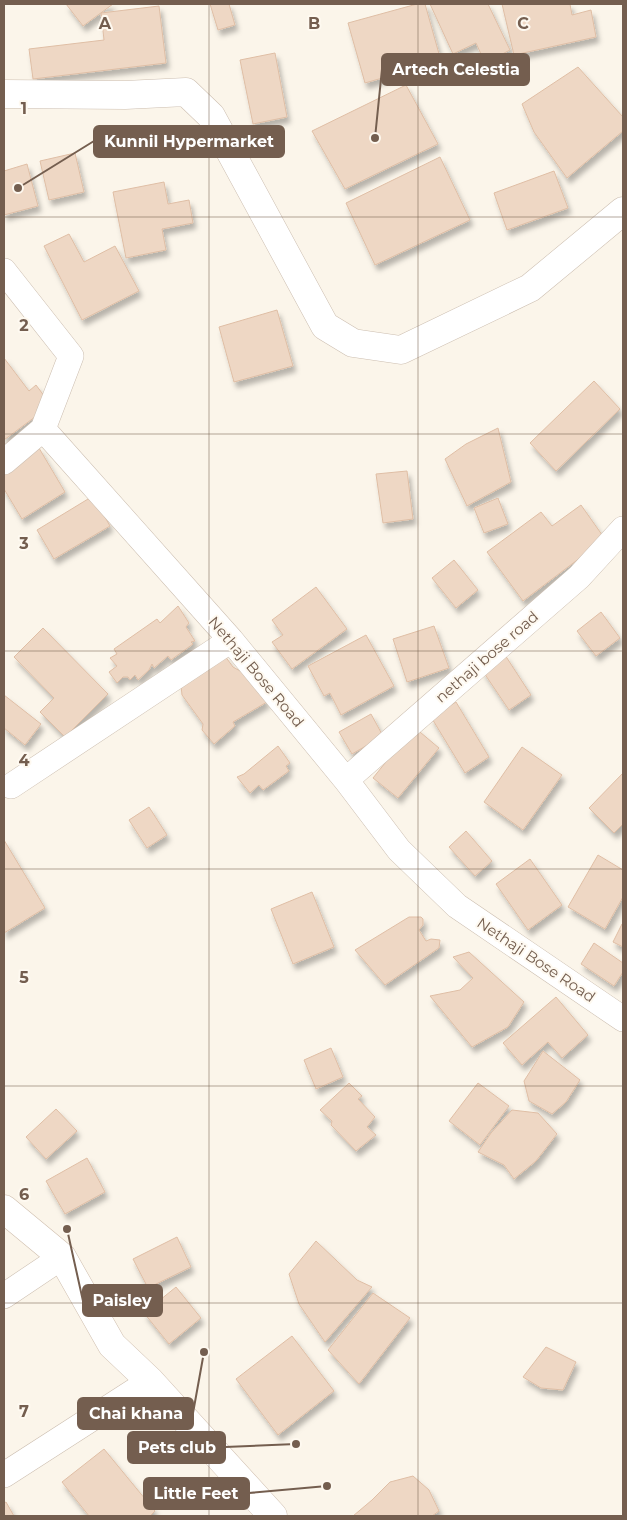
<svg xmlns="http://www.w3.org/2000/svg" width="627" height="1520" font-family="Montserrat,sans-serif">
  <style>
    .building { fill: #eed7c4; stroke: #dfbea5; filter: url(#shadow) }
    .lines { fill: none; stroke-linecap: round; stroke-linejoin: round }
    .minor-casing { stroke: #ccbeb0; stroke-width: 26 }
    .tertiary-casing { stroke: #ccbeb0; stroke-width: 29 }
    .secondary-casing { stroke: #cfbeae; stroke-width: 29 }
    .minor { stroke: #fff; stroke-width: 25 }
    .tertiary { stroke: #fff; stroke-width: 28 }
    .secondary { stroke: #fff; stroke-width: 28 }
    .grid { fill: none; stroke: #745e4f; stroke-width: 1; stroke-opacity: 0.55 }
    .labels { text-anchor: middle; stroke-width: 4; stroke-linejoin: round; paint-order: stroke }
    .street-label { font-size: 15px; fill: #745e4f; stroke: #fef9f0 }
    .grid-label { font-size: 16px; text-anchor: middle; font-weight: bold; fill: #745e4f; stroke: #fef9f0; stroke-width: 4; stroke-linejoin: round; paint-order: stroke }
    .leader { fill: none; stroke: #745e4f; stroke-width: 2 }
    .callout-dot { fill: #745e4f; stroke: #fef9f0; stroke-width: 2 }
    .callout { fill: #745e4f; stroke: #745e4f; stroke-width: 2 }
    .callout-label { font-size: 16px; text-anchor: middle; font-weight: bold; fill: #fff }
  </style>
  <defs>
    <filter id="shadow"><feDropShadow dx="3" dy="5.5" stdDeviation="2.5" flood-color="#0004"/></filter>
  </defs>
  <rect width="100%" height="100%" fill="#fbf5ea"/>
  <path class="building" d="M66,4h47l-30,22z
    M210,4h19l6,21 -17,5z
    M417,4h8l16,57 -76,22 -17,-60z
    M430,4h58l22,46 -25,13 -9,-20 -23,11z
    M502,4h68l2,11 19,-5 5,27 -82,18z
    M159,6l7,57 -133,16 -4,-30 75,-9 -3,-27z
    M275,53l12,64 -34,7 -13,-64z
    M578,67l45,50v14l-56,47 -33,-46 -12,-28z
    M406,85l32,59 -93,45 -33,-58z
    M75,153l9,39 -35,8 -9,-39z
    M440,157l30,63 -95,45 -29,-62z
    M27,164l11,42 -34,9v-44z
    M554,171l14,37 -61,22 -13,-37z
    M164,182l4,22 21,-4 4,23 -31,6 4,21 -40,8 -13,-66z
    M69,234l15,28 31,-16 24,45 -57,29 -38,-74z
    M277,310l16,56 -59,16 -15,-55z
    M4,358l25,33 7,-6 15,20 -47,35z
    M594,381l26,28 -64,62 -26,-28z
    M498,428l13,54 -44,24 -22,-47 21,-15z
    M39,448l26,44 -43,27 -18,-30v-20z
    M407,471l6,48 -30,4 -7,-49z
    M93,496l17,30 -56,33 -17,-29z
    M498,498l10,26 -24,9 -10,-25z
    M581,505l24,34 -82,62 -36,-49 54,-40 11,14z
    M454,560l24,30 -22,18 -24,-30z
    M316,587l31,42 -55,40 -20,-27 11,-7 -11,-15z
    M178,606l11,17 -3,4 9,14 -4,1 2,2 -22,16 -3,-4 -14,12 -2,-4 -3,6 -11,10 -3,-5 -5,5 -2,-3h-5l-6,6 -8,-11 8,-6 -7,-8 7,-4 -3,-5 43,-30 3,4z
    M601,612l19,26 -24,18 -19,-25z
    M434,626l15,42 -42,14 -14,-43z
    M43,628l65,66 -43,43 -25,-25 14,-14 -40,-41z
    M366,635l28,51 -53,29 -11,-22 -6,3 -16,-30z
    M505,655l26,40 -22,15 -27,-40z
    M225,656l8,11 16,9 18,26 -34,20 2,4 -21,18 -12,-14 1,-6 -21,-29 -2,-18z
    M4,695l37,29 -16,21 -21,-17z
    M456,702l33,55 -24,16 -34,-56z
    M371,714l12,22 -31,18 -13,-22z
    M414,727l25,21 -41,50 -25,-20z
    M278,746l12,17 -4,3 3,5 -26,19 -4,-5 -9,8 -13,-16 7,-3z
    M522,747l40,28 -39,55 -39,-28z
    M623,773v51l-9,9 -25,-25z
    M149,807l18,28 -20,13 -18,-28z
    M466,831l26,30 -17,15 -26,-29z
    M4,840l41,68 -41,25z
    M598,855l25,15v27l-18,32 -37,-22z
    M530,859l32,46 -34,25 -32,-46z
    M312,892l22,55 -41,17 -22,-55z
    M409,917h12l2,2v6l-4,5 7,11 5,-2 9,1 -1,8 -54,37 -30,-35z
    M622,924h1v23l-10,-5z
    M594,943l29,20v9l-9,14 -33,-22z
    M469,952l55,50 -16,25 -36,20 -42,-51 30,-6 13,-12 -20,-21z
    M556,997l32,38 -26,23 -14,-16 -26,23 -19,-22z
    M331,1048l12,29 -27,12 -12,-29z
    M543,1051l37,29 -14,22 -14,12 -23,-13 -5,-20z
    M349,1083l13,13 -4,3 17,18 -8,10 9,8 -20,16 -25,-26 1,-4 -12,-11z
    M478,1083l31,23 -29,39 -31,-24z
    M56,1109l21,22 -31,28 -20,-22z
    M512,1110l26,3 19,21 -21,27 -22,18 -10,-14 -26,-13 13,-19z
    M87,1158l18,34 -40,22 -19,-33z
    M177,1237l14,30 -43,21 -15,-29z
    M316,1241l41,39 15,7 -47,55 -26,-38 -10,-30z
    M176,1287l25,31 -32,26 -25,-31z
    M373,1293l37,25 -51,66 -31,-34z
    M292,1336l42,55 -56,44 -42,-56z
    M546,1347l30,15 -13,28 -22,-2 -18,-11z
    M104,1449l51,62 -5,5h-61l-27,-34z
    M413,1476l16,14 10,21 -7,5h-79l19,-16 18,-18z
    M6,1502l8,14h-10v-13z"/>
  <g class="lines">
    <g class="minor-casing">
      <path id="minor" d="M4,271l67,85 -28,73 188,211 115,140 53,70 58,56 166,113
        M4,462l39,-33
        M346,780l233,-203 44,-48
        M11,786l220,-146
        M4,1296l58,-39
        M4,1475l146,-94"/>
    </g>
    <g class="tertiary-casing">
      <path id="tertiary" d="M4,94l121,1 61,-3 25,24 114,210 28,17 48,7 129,-62 93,-77"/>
    </g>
    <g class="secondary-casing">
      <path id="secondary" d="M4,1209l58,48 50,88 38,36 123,135"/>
    </g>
    <use href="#minor" class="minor"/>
    <use href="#tertiary" class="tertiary"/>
    <use href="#secondary" class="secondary"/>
  </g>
  <path class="grid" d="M209,4v1512M418,4v1512M4,217h619M4,434h619M4,651h619M4,869h619M4,1086h619M4,1303h619"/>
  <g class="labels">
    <g class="street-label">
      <text transform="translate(487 657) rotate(-41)" y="5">nethaji bose road</text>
      <text transform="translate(256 672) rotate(50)" y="5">Nethaji Bose Road</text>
      <text transform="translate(536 960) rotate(34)" y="5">Nethaji Bose Road</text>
    </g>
  </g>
  <g class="grid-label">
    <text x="105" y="29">A</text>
    <text x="314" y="29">B</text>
    <text x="523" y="29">C</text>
    <text x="24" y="114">1</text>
    <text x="24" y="331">2</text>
    <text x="24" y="549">3</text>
    <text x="24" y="766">4</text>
    <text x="24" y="983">5</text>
    <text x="24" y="1200">6</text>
    <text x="24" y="1417">7</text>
  </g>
  <path class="leader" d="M375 138L382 69M18 188L94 141M67 1229L83 1301M204 1352L193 1413M296 1444L225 1447M327 1486L249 1493"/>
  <g class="callout-dot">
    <circle cx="375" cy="138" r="5"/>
    <circle cx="18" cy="188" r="5"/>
    <circle cx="67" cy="1229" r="5"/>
    <circle cx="204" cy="1352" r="5"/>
    <circle cx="296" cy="1444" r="5"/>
    <circle cx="327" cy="1486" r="5"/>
  </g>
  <g class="callout">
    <rect x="382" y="54" width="147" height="31" rx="5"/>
    <rect x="94" y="126" width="190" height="31" rx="5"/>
    <rect x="83" y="1285" width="79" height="31" rx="5"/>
    <rect x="78" y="1398" width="115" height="31" rx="5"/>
    <rect x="128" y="1432" width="97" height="31" rx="5"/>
    <rect x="144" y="1478" width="105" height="31" rx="5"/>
  </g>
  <g class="callout-label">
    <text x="456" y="75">Artech Celestia</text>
    <text x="189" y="147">Kunnil Hypermarket</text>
    <text x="122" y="1306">Paisley</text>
    <text x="136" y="1419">Chai khana</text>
    <text x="177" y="1453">Pets club</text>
    <text x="196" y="1499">Little Feet</text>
  </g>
  <rect width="627" height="1520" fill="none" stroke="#745e4f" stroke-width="10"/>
</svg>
